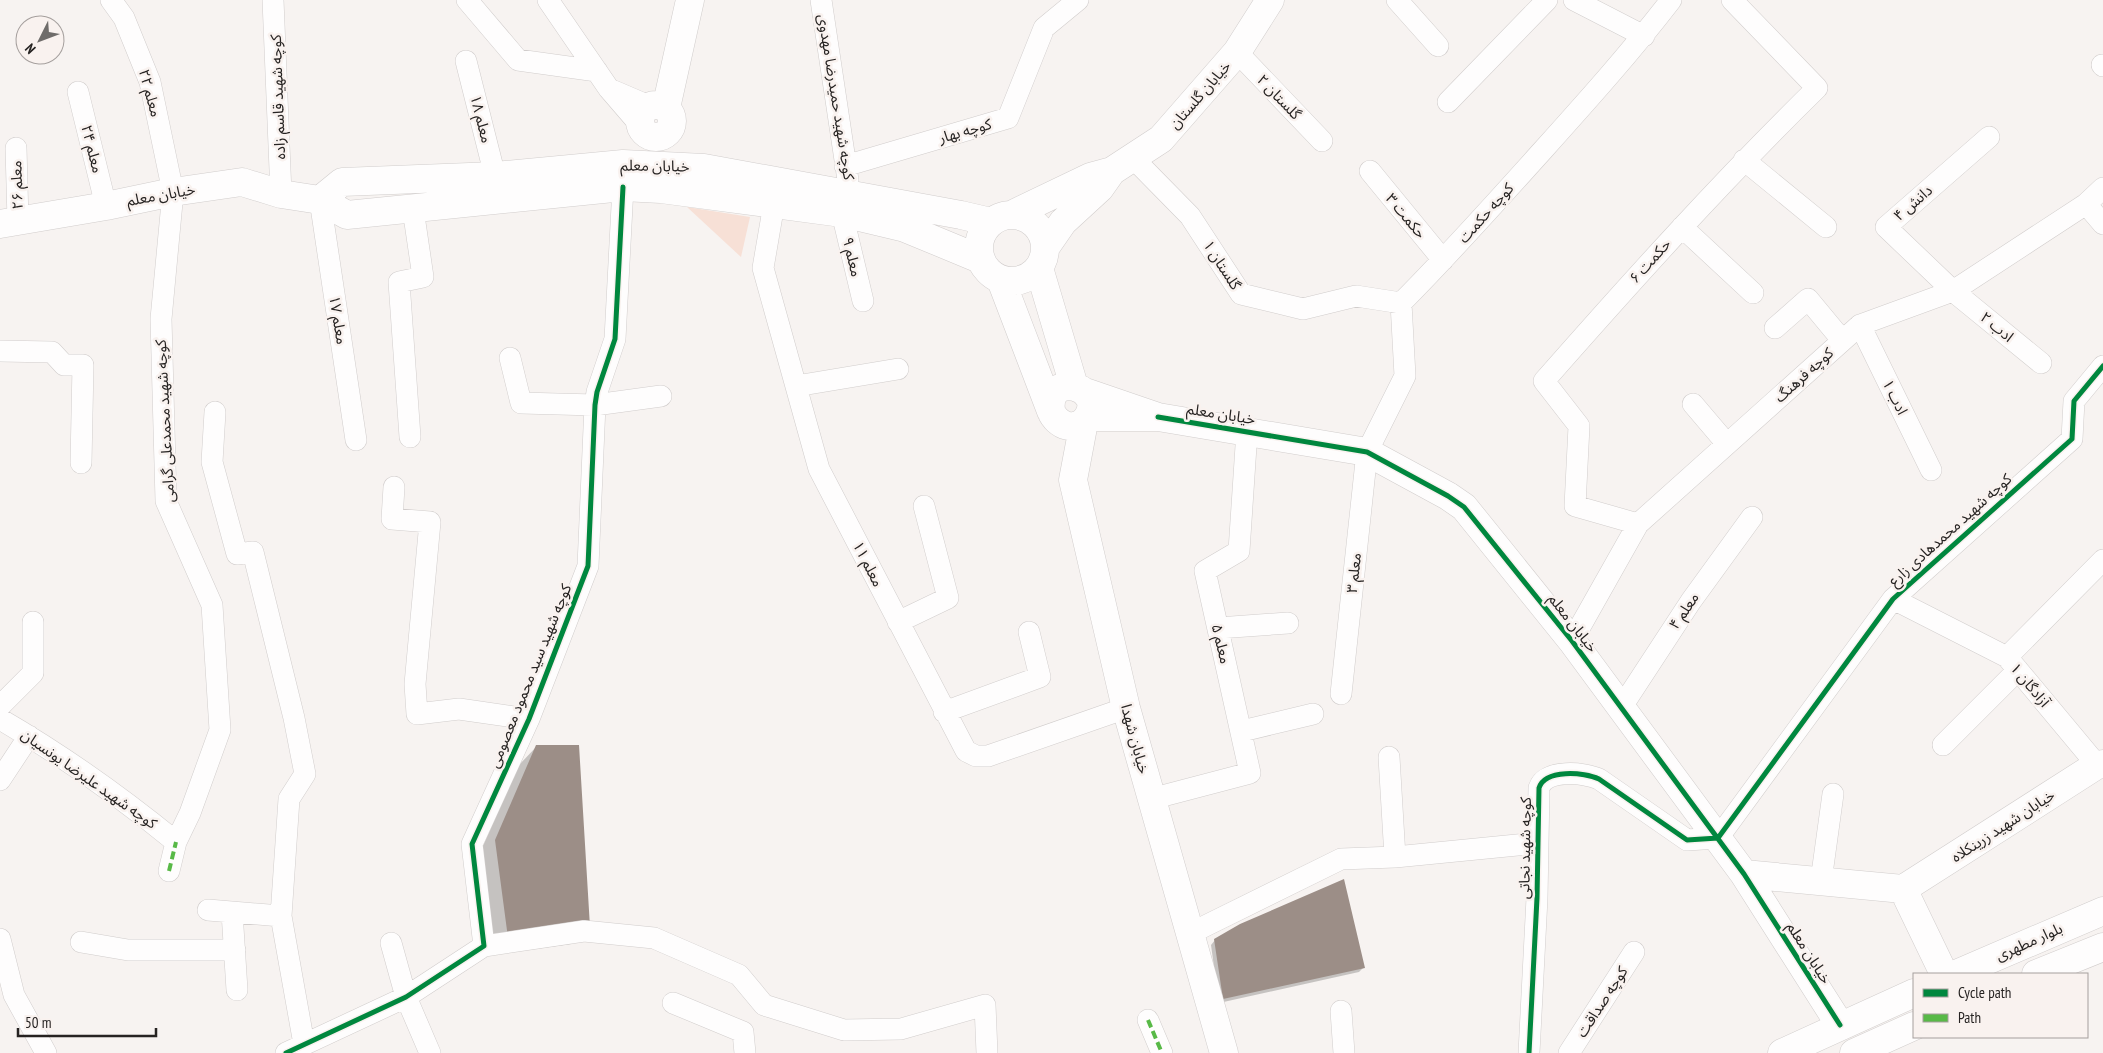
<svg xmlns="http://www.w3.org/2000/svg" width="2103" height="1053" font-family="'PT Sans Narrow','Noto Sans Arabic',sans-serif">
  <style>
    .green { fill: #f7e0d6 }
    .shadow { fill: #0003 }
    .building { fill: #9c8e87 }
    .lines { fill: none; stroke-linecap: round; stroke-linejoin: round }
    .street-casing { stroke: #d1cdcc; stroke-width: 22 }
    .secondary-casing { stroke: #d1cdcc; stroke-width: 29 }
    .street { stroke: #fefdfd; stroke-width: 21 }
    .secondary { stroke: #fefdfd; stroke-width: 28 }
    .quiet { stroke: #58b947; stroke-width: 4; stroke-dasharray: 8 4; stroke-linecap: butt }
    .cycleway-casing { stroke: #f9f2ef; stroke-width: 8 }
    .cycleway { stroke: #00873e; stroke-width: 5 }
    .labels { text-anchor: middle; stroke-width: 5; stroke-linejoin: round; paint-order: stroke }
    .street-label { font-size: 15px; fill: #262322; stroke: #f9f2ef }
  </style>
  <rect width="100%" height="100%" fill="#f7f3f1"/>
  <path class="green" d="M687,207l63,10 -9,40z"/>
  <path class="shadow" d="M537,746l52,180 -18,18 -80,11 -14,-96 42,-94z
    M1215,940l148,28 -4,4 -140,31 -8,-58z"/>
  <path class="building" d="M536,745h43l11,182 -82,11 -13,-98z
    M1344,879l21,89 -142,31 -9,-60 26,-15z"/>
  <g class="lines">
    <g class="street-casing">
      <path id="street" d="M111,0l13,18 26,64 23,110 -12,127 5,182 46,104 8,125 -30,83 -14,29 -7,29
        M273,0l8,194
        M467,0l51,60 79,11
        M548,0l61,89 31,36
        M821,0l27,180
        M1397,0l41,46
        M1574,0l70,36
        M1237,52l85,89
        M466,61l29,115
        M2102,65l1,1
        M614,91l35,15
        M78,92l28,114
        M1448,102l99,-102
        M1989,137l-103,90 67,64 88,72
        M16,148l2,73
        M1134,159l56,57 51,78 62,15 53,-13 45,7
        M1744,160l82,67
        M845,166l163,-48 36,-90 34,-28
        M1370,171l73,89
        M320,200l36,240
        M774,204l-11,64 56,201 147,282 10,5h12l138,-48
        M2086,204l17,20
        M842,213l21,88
        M1682,227l71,66
        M1860,325l71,145
        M1775,328l33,-29 34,41
        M0,351l52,1 12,13h19l-2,98
        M510,358l11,45 74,2 66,-9
        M796,386l102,-17
        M1693,404l34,40
        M215,412l-3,50 25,92 16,-2 41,166 11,56 -16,25 -8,117 23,128
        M410,437l-11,-155 24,-5 -10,-68
        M394,487l-2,32 38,3 -15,162 2,30 42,-5 70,10
        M1638,524l-63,-18 4,-80 -35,-45c88,-100 177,-199 273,-293l-85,-88
        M1893,599l114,58 90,108
        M898,622l50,-24 -24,-92
        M1218,628l70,-5
        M1572,641l66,-117 222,-199 93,-34 133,-87 17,-16
        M2007,657l96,-97
        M1341,694l26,-242 38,-76 -4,-73c49,-49 95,-101 142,-153 44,-49 88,-98 128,-150
        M0,706l33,-33v-51
        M1621,708l70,-107 61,-84
        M944,712l96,-35 -11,-45
        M0,719c62,36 121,78 176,123
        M1242,731l71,-17
        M1943,745l75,-75
        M1389,757l6,100
        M0,780l29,-44
        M1151,799l99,-26 -45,-202 34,-20 8,-120
        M1821,881l12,-87
        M208,910l73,6
        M232,912l5,78
        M1189,934l152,-75 54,-2 142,-14
        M0,939l14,56 32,58
        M81,942l47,8h107
        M391,943l15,54 24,56
        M484,946l100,-15 70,7 85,37 25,30 80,25 57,-1 84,-24 2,48
        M673,1003l70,29 2,21
        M1341,1011l3,42
        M1148,1020l14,33
        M286,1053l120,-56 78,-51 -12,-102 57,-125 59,-153 7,-161 2,-13 18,-53 8,-152
        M1529,1053l8,-155 2,-110c6,-19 45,-16 60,-9l88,61 31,-2 175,-239 179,-160 2,-38 29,-35
        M1569,1053l65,-101"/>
    </g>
    <g class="secondary-casing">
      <path id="secondary" d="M640 121a16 16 0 1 1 32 0a16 16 0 1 1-32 0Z
        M666,108l24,-108
        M1112,171l49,-32 76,-87 33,-52
        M320,200l22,-18 153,-6 128,-12 81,4 257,47 30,7
        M979 248a33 33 0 1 1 66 0a33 33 0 1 1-66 0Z
        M1011,215l79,-38 22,-6 -12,17 -37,34 -18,26
        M0,224l106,-18 67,-14 69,-10 39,12 39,6 27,15 276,-28 38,2 181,24 63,15 75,31
        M1039,268l35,118
        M1001,280l50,131c6,15 25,22 36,7 21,-30 -41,-50 -36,-7
        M1085,392l73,25h-70
        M1158,417l209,35 81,44 16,11 108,134 172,233 96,151
        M1084,422l-11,58 53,228 98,345
        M1744,874l159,15 194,-124 6,-1
        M1903,889l41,85
        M1956,974l147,-63
        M2036,974l67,-27
        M1782,1053l132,-60
        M1854,1053l60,-27"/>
    </g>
    <use href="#street" class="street"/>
    <use href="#secondary" class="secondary"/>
    <path class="quiet" d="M169,871l7,-29
      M1148,1020l14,33"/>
    <g class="cycleway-casing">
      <path id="cycleway" d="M1158,417l209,35 81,44 16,11 108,134 172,233 96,151
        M286,1053l120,-56 78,-51 -12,-102 57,-125 59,-153 7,-161 2,-13 18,-53 8,-152
        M1529,1053l8,-155 2,-110c6,-19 45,-16 60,-9l88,61 31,-2 175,-239 179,-160 2,-38 29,-35"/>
    </g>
    <use href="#cycleway" class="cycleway"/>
  </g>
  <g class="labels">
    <g class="street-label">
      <text transform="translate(150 93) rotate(75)" y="5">معلم ۲۲</text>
      <text transform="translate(1200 95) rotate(-49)" y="5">خیابان گلستان</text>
      <text transform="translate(278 97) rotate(-92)" y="5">کوچه شهید قاسم زاده</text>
      <text transform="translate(836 97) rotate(81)" y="5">کوچه شهید حمیدرضا مهدوی</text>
      <text transform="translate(1279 97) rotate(46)" y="5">گلستان ۲</text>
      <text transform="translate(481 119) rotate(76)" y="5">معلم ۱۸</text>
      <text transform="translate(965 131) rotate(-16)" y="5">کوچه بهار</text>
      <text transform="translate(92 149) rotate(76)" y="5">معلم ۲۴</text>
      <text transform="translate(655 166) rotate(1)" y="5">خیابان معلم</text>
      <text transform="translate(17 185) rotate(-92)" y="5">معلم ۲۶</text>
      <text transform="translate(161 195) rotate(-10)" y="5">خیابان معلم</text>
      <text transform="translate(1913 203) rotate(-41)" y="5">دانش ۴</text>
      <text transform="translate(1486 213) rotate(-48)" y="5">کوچه حکمت</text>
      <text transform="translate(1406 216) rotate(50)" y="5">حکمت ۳</text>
      <text transform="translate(852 257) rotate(77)" y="5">معلم ۹</text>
      <text transform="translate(1650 261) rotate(-48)" y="5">حکمت ۶</text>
      <text transform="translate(1222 265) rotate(57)" y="5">گلستان ۱</text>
      <text transform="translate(338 320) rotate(81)" y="5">معلم ۱۷</text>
      <text transform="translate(1997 327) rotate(39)" y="5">ادب ۲</text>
      <text transform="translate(1804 375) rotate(-42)" y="5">کوچه فرهنگ</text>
      <text transform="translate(1895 397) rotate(64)" y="5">ادب ۱</text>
      <text transform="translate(1221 414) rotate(9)" y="5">خیابان معلم</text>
      <text transform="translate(165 421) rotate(-93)" y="5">کوچه شهید محمدعلی گرامی</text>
      <text transform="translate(1950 530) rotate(-42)" y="5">کوچه شهید محمدهادی زارع</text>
      <text transform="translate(868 564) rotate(63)" y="5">معلم ۱۱</text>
      <text transform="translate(1354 573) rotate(-84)" y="5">معلم ۳</text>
      <text transform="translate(1684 611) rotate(-56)" y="5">معلم ۴</text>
      <text transform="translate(1573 623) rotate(52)" y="5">خیابان معلم</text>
      <text transform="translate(1221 644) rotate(77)" y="5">معلم ۵</text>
      <text transform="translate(530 676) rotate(-68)" y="5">کوچه شهید سید محمود معصومی</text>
      <text transform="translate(2030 685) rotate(50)" y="5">آزادگان ۱</text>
      <text transform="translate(1135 739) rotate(75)" y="5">خیابان شهدا</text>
      <text transform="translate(89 779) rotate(35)" y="5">کوچه شهید علیرضا یونسیان</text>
      <text transform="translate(2003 826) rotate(-33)" y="5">خیابان شهید زرینکلاه</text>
      <text transform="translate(1525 848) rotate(-89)" y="5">کوچه شهید نجاتی</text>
      <text transform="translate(2029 942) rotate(-24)" y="5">بلوار مطهری</text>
      <text transform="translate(1809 953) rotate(58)" y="5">خیابان معلم</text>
      <text transform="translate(1602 1002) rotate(-57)" y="5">کوچه صداقت</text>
    </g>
  </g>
  <rect x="1913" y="973" width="175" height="65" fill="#f9f2ef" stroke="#a59f9d"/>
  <rect x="1923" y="989" width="25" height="8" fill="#00873e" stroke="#a59f9d"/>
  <text x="1958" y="998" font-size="15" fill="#262322">Cycle path</text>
  <rect x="1923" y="1014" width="25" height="8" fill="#58b947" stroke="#a59f9d"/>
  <text x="1958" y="1023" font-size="15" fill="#262322">Path</text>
  <g transform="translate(40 40) rotate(228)"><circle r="24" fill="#f9f2ef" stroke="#a59f9d"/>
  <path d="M0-4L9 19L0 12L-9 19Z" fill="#6f6c6a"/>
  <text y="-8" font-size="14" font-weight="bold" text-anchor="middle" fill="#262322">N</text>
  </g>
  <path d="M18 1028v8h138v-8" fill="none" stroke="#262322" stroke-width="2.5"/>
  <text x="25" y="1028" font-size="15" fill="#262322" stroke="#f9f2ef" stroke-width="4" paint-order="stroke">50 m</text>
</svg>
